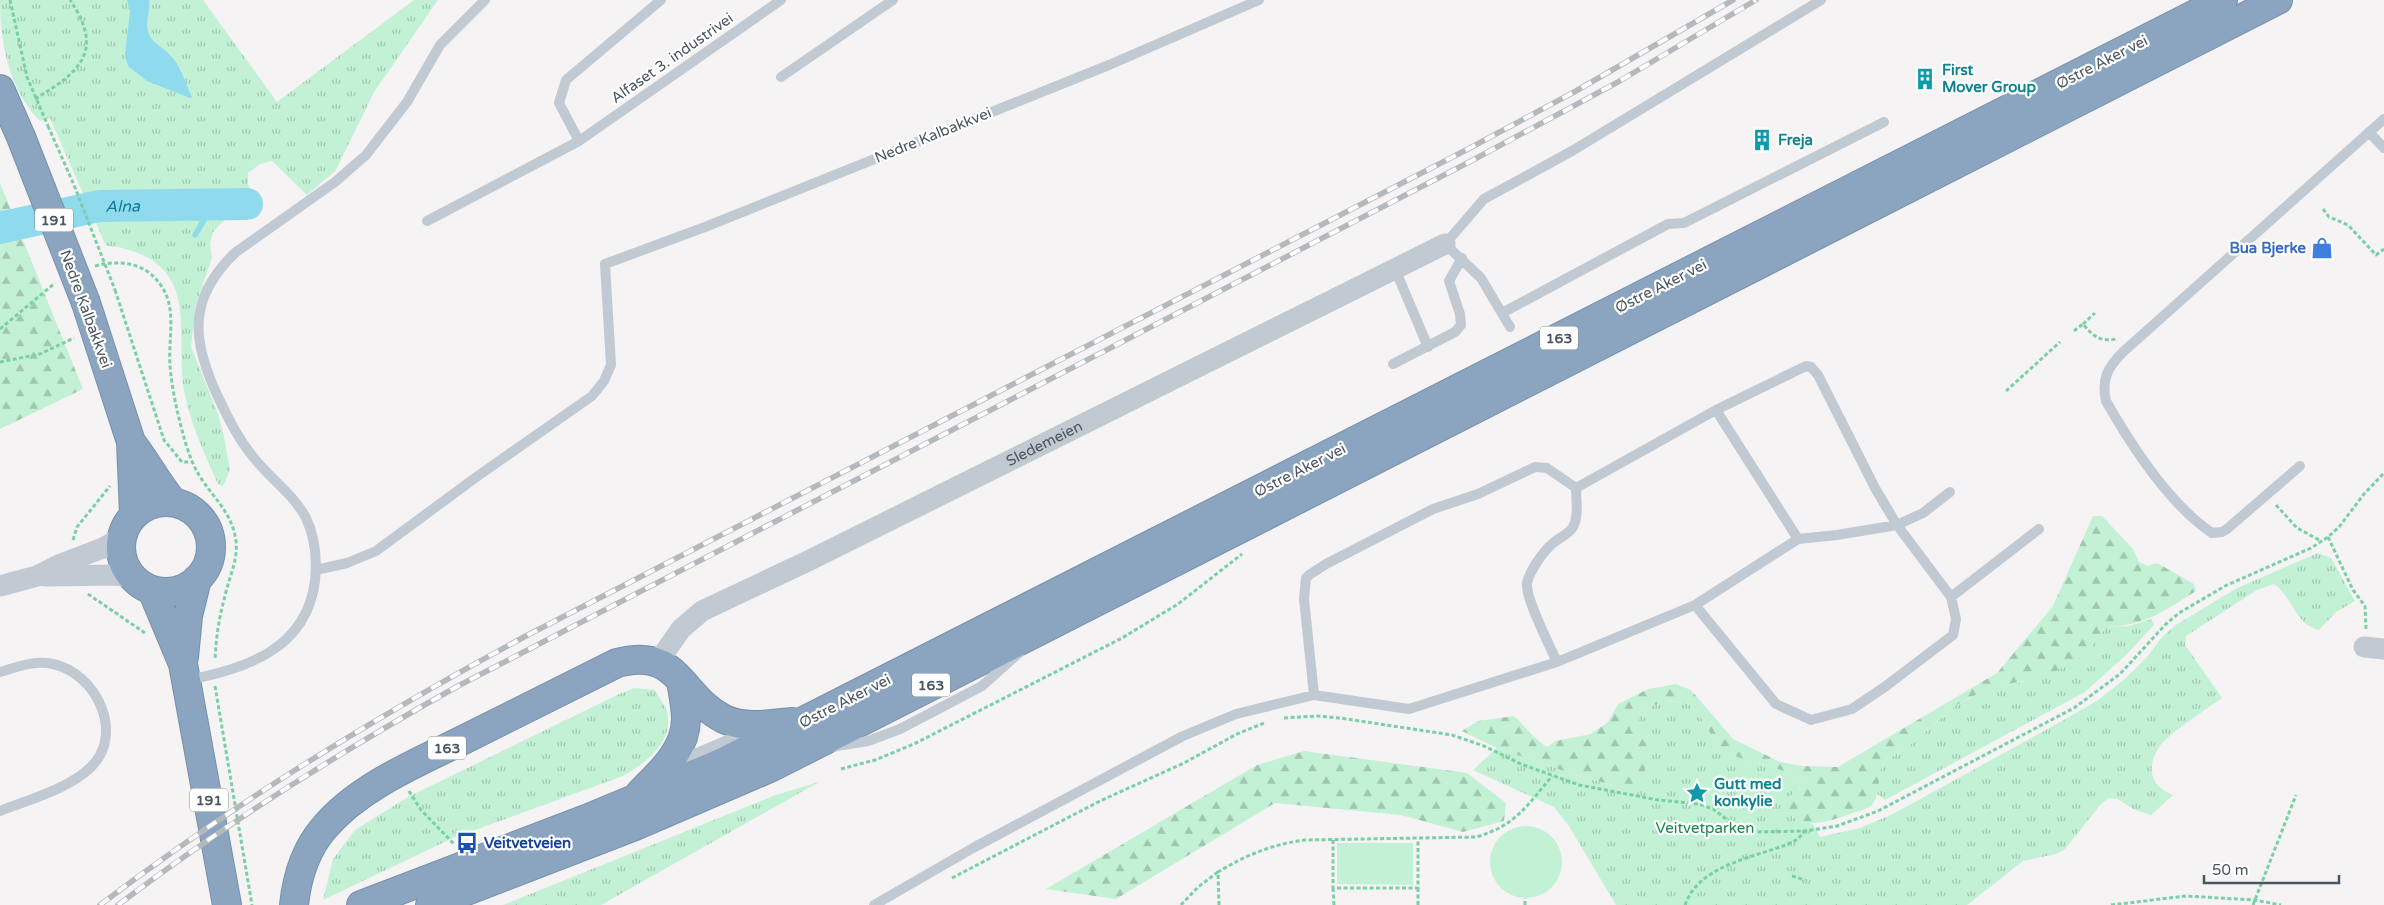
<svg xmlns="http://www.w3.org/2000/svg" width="2384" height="905" font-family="'Varela Round',sans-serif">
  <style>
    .grass { fill: url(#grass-tufts) }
    .forest { fill: url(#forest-firs) }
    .pitch { fill: #c3f1d5 }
    .water { fill: #90daee }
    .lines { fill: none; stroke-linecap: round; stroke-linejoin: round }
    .stream { stroke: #90daee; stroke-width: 5.5 }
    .river { stroke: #90daee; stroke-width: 32 }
    .highway-casing { stroke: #7690ad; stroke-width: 30 }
    .path { stroke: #7ad0a6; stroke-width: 3; stroke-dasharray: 4 2.5; stroke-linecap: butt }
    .lane { stroke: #c1cad2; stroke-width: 10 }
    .street { stroke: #c1cad2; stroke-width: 21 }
    .highway { stroke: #8ba5c1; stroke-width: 28 }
    .rail-casing { stroke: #b5b8bd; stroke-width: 5.5 }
    .rail { stroke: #fff; stroke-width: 4; stroke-dasharray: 11; stroke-linecap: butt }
    .highway-bridge-casing { stroke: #7690ad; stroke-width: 30; stroke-linecap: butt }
    .path-bridge { stroke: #7ad0a6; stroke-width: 3; stroke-dasharray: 4 2.5; stroke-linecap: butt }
    .highway-bridge { stroke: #8ba5c1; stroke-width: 28 }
    .labels { text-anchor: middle; stroke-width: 4.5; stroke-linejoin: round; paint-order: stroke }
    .shield { fill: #fff; stroke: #808990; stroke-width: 1 }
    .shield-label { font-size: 14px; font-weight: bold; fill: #4a5661 }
    .street-label { font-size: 15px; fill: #4a5661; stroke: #fff }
    .culture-label { font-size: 15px; font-weight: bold; fill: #0d838f; stroke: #fff; text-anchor: start }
    .shop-label { font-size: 15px; font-weight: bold; fill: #366cbe; stroke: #fff; text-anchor: end }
    .park-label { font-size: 15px; fill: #17864f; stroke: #fff }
    .transit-label { font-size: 15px; font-weight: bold; fill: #164399; stroke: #fff; text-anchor: start }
    .water-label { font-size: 16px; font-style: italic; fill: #0c7c9b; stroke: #fff }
  </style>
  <defs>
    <pattern id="grass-tufts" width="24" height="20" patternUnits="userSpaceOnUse" patternTransform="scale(1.25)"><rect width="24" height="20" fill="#c3f1d5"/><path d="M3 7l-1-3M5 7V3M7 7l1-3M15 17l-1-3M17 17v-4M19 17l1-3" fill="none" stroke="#a0c6b0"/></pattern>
    <pattern id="forest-firs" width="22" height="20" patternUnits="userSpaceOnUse" patternTransform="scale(1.25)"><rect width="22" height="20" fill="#c3f1d5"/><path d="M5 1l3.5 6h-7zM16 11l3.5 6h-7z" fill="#a0c6b0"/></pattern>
  </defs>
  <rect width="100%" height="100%" fill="#f5f3f3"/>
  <path class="grass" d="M0,0h203l74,102 137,-102h24l-64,92 -38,78 -29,25 -35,-34 -12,3 -12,9v11l4,11 -21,1 -4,21 -14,15 -3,12 2,14 -17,49 -4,40 27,67 6,23 6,33 -7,16 -5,-2c-14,-31 -28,-61 -34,-94 -9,-49 14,-112 -44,-136 -12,-5 -21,-8 -34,-8l-56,-128 -10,3c-31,-31 -40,-78 -40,-121z
    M2318,553l13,5 24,43 -19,11 -17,18c-24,-5 -27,-34 -45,-46l-17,6 -71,46 -1,9 37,53c-14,10 -54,36 -62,48 -14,20 -11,40 13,49l-22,20 -18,-6 -15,-10 -9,-1 -8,6 -36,45 -9,5 -33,7 -56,44h-351l-47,-79 -15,-19 -81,-37 24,-22 88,30 41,10 12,-56v-19c13,-8 28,-14 44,-11 21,4 26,38 42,48 24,16 55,13 77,31l-9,36 21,7 7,13 40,-9 33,-14 169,-93 36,-21 27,-21 22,-22 15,-20 14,-12 61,-37z
    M2151,619l3,6 -28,30 -41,37 -200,108 -8,-6 2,-21 6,-12 24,-15 46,-40 34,-18 29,-5 68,-30 20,-26 23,-1z
    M634,688l21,2c3,7 10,14 12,21 8,31 -22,52 -44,65l-170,62 -130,62 10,-41 22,-29 53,-33 209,-102z
    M819,782l-218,123h-98l273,-110z"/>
  <path class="forest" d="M0,183l83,206 -83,40z
    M2093,516h9l31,33 6,13 9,4 9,-3 37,21 2,7c-34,21 -49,34 -90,36 -7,9 -13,20 -21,27 -39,32 -93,24 -132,54 -15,11 -28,25 -43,37 -7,6 -19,10 -25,17 -10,12 -2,36 -16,45 -6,4 -15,5 -22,8 -22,8 -45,15 -62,-6l3,-12 11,-7 2,-9c-22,-18 -53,-15 -77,-31 -16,-10 -21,-44 -42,-48 -16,-3 -31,3 -44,11l1,16 10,19 -8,36 -15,4 -41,-10 -88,-30 -35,-17 16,-10 36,-5c11,10 21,25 34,31l7,-6 36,-7 17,-12 10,-18 30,-15 28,-5 15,6 42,49 47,23 22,4 36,1 159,-94 56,-67z
    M1304,751l163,22 39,30 -2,18 -41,11 -62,-17 -126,-12 -159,96 -70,-10 211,-124z"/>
  <path class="pitch" d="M1490 862a36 36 0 1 1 72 0a36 36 0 1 1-72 0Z
    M1337,843h76v42l-76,-1z"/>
  <path class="water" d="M127,0h22c2,10 -4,21 -1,31 2,11 13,15 20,22 14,13 16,28 24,44l-2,1 -43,-17 -19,-15 -3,-12 5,-42z"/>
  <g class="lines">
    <path class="stream" d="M195,235l12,-20 13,-11"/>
    <path class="river" id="s1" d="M0,228l99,-22 148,-2"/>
    <g class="highway-casing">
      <path id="highway" d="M0,89l21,48
        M86,303l45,139 3,72
        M131,442c15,19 26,41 42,60
        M121 547a45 45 0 1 1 90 0a45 45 0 1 1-90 0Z
        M152,590l31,74 44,241
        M184,657l4,-41 9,-37
        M640,793c20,-20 46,-43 46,-74 0,-12 -3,-26 -5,-38
        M294,905c3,-28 11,-55 30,-77 35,-42 95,-66 143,-90 50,-25 100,-50 150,-75 62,-17 63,34 107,56 21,10 47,5 68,3
        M361,905l225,-86 133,-55 1504,-764
        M430,905l205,-79 137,-59 1506,-767"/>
    </g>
    <path class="path" d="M10,0l17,77 21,49
      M35,99c45,-27 70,-48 35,-99
      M2323,209l6,8 19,8 28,30 8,-6
      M95,266c26,-7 52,-3 67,21 15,22 6,54 8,78 1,15 4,31 7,45 5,21 11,47 22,65 14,23 33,37 37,66 2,20 -7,36 -11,55 -6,21 -9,42 -10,64
      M115,290l49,150 18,22h11
      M2083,324l12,-11
      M0,329l55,-46
      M2074,331l9,-7c10,12 16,18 33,15
      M0,362l40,-8 34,-16
      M2006,391l54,-49
      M2276,505l21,23 24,13
      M2328,537l25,53 12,16 1,23
      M73,540l4,-13 33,-41
      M88,594l57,39
      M215,686l37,219
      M1284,718l33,-2 23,2 112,17 32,11 37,18 58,21 79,15 41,4 14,5 21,16 17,7 54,-1 32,-5 41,-15 196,-103 46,-34 46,-50 13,-11 46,-27 86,-38 17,-11 11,-10 25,-33 20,-21
      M841,769l34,-9 39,-16 208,-106 56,-34 64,-50
      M409,791l12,19 34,35
      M1333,840v48h85v-49
      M1792,876l13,4
      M952,878l148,-77 84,-38 53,-29 27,-11
      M1333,888l1,17
      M1418,888v17
      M1181,905l17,-18 20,-15
      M1219,905l-1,-33c28,-17 55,-28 87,-32l171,-3c39,-11 51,-31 76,-61
      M1525,905v-7
      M1685,905c14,-40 68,-47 103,-61l10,-5 7,-8
      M2111,905l75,-9 69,4 26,5
      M2253,905l43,-110"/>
    <path class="lane" d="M781,77l112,-77
      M2369,132l15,16
      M579,141l-20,-38 7,-23 95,-80
      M427,221l152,-80 202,-141
      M1395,269l33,78
      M1502,313l166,-89 16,-1 200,-101
      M1510,327l-29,-49 -36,-34 39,-45 88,-48 249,-151
      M1393,364l62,-32 6,-7 -1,-11 -11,-33 13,-23
      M1716,410l82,129
      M2300,466l-73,63 -5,3 -10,1c-43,-29 -81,-88 -106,-132 -5,-22 2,-34 17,-49l261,-233
      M316,570l31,-7 29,-12 99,-73 117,-82 12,-15 7,-16 -6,-101 100,-37 404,-162 150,-65
      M1951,597l88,-68
      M1557,662c-7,-16 -32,-64 -30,-79 3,-13 16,-31 25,-39 7,-7 15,-8 21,-17 6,-11 3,-27 3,-39l140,-78 90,-44 5,1 7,8 57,113 22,37 54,72 5,22 -3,16 -67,51 -34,23 -41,11 -35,-16 -81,-99
      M0,672c17,-5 35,-12 53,-8 43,9 73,70 37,104 -22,21 -62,32 -90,43
      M188,680c58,-12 118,-30 127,-99 2,-20 0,-44 -9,-63 -12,-23 -36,-40 -52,-60 -15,-18 -25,-38 -35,-59 -27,-57 -33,-100 17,-147l99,-70 31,-27 41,-53 33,-57 45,-45
      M1314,695l-10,-96 2,-21 3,-3 17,-11 107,-55 45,-15 57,-27 12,1 29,20
      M831,747l37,-6 32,-12 82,-43 38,-34
      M678,761l47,-20 20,-10
      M874,905l99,-57 210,-112 53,-22 78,-19 95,14 148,-47 138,-57 103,-66 39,-4 60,-10 26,-12 27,-21"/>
    <g class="street">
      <path d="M45,576l72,-1 16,3"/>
      <path d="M0,586l37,-10 24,-12 42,-16 18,-10"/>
      <path d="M2364,647l20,2"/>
      <path id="s2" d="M658,662l23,-33 21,-18 106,-50 637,-317"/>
    </g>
    <use href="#highway" class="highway"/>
    <g class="rail-casing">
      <path id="rail" d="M100,905c136,-103 274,-187 424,-268l944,-488 108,-58 157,-91
        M118,905c108,-82 222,-153 340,-219l1015,-526 145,-78 138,-82"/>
    </g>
    <use href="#rail" class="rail"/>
    <g class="highway-bridge-casing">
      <path id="highway-bridge" d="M21,137l65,166"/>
    </g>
    <path class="path-bridge" d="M48,126l26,59 41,105"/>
    <use href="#highway-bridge" class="highway-bridge"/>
  </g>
  <defs>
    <g id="building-bare" transform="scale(1.725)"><path d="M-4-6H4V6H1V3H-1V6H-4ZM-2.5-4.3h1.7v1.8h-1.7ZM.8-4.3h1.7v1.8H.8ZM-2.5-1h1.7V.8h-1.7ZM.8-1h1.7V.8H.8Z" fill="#0f9aa8" stroke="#fff" stroke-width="2.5" paint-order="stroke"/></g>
    <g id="shop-bare" transform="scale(1.725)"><path d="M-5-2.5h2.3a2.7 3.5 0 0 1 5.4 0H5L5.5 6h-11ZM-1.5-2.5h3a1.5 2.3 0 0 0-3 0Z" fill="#3f7fe0" stroke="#fff" stroke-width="2.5" paint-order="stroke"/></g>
    <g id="sight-bare" transform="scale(1.725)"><path d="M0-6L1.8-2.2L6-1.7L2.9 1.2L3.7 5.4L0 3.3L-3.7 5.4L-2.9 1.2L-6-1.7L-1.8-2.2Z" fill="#0f9aa8" stroke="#fff" stroke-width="2.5" paint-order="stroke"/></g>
    <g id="bus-bare" transform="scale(1.725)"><path d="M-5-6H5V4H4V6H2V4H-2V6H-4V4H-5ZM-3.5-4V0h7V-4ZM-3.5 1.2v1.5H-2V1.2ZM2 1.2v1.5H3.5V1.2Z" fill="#1a4fb4" stroke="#fff" stroke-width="2.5" paint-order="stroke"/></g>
  </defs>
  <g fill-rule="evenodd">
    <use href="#building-bare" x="1925" y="79"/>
    <use href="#building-bare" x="1762" y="140"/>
    <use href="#shop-bare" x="2322" y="248"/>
    <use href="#sight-bare" x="1697" y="793"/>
    <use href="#bus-bare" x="467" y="843"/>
  </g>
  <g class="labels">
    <g class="shield">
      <rect x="35" y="208.5" width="38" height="23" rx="4"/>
      <rect x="1540" y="326.5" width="38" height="23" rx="4"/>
      <rect x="912" y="673.5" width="38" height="23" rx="4"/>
      <rect x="428" y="736.5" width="38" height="23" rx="4"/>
      <rect x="190" y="788.5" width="38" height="23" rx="4"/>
    </g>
    <g class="shield-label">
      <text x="54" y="225">191</text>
      <text x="1559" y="343">163</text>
      <text x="931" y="690">163</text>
      <text x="447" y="753">163</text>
      <text x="209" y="805">191</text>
    </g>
    <g class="street-label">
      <text transform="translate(672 58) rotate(-35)" y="5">Alfaset 3. industrivei</text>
      <text transform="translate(2102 62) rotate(-27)" y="5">Østre Aker vei</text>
      <text transform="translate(933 135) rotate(-22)" y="5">Nedre Kalbakkvei</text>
      <text transform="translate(1661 286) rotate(-27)" y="5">Østre Aker vei</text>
      <text transform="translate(86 309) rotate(70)" y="5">Nedre Kalbakkvei</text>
      <text dy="5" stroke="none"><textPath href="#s2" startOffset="449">Sledemeien</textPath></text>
      <text transform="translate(1300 470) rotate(-27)" y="5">Østre Aker vei</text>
      <text transform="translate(845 701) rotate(-27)" y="5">Østre Aker vei</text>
    </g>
    <g class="culture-label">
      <text x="1942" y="75">First<tspan x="1942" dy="17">Mover Group</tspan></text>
      <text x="1778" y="145">Freja</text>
      <text x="1714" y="789">Gutt med<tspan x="1714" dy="17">konkylie</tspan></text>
    </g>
    <g class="shop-label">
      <text x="2306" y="253">Bua Bjerke</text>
    </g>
    <g class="park-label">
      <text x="1705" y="833">Veitvetparken</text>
    </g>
    <g class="transit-label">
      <text x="484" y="848">Veitvetveien</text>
    </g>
    <g class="water-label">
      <text dy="6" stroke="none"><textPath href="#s1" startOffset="125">Alna</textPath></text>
    </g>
  </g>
  <path d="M2204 875v8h135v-8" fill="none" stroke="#4a5661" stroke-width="2.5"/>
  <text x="2212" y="875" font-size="15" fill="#4a5661" stroke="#ffffff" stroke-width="4" paint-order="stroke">50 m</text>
</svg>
